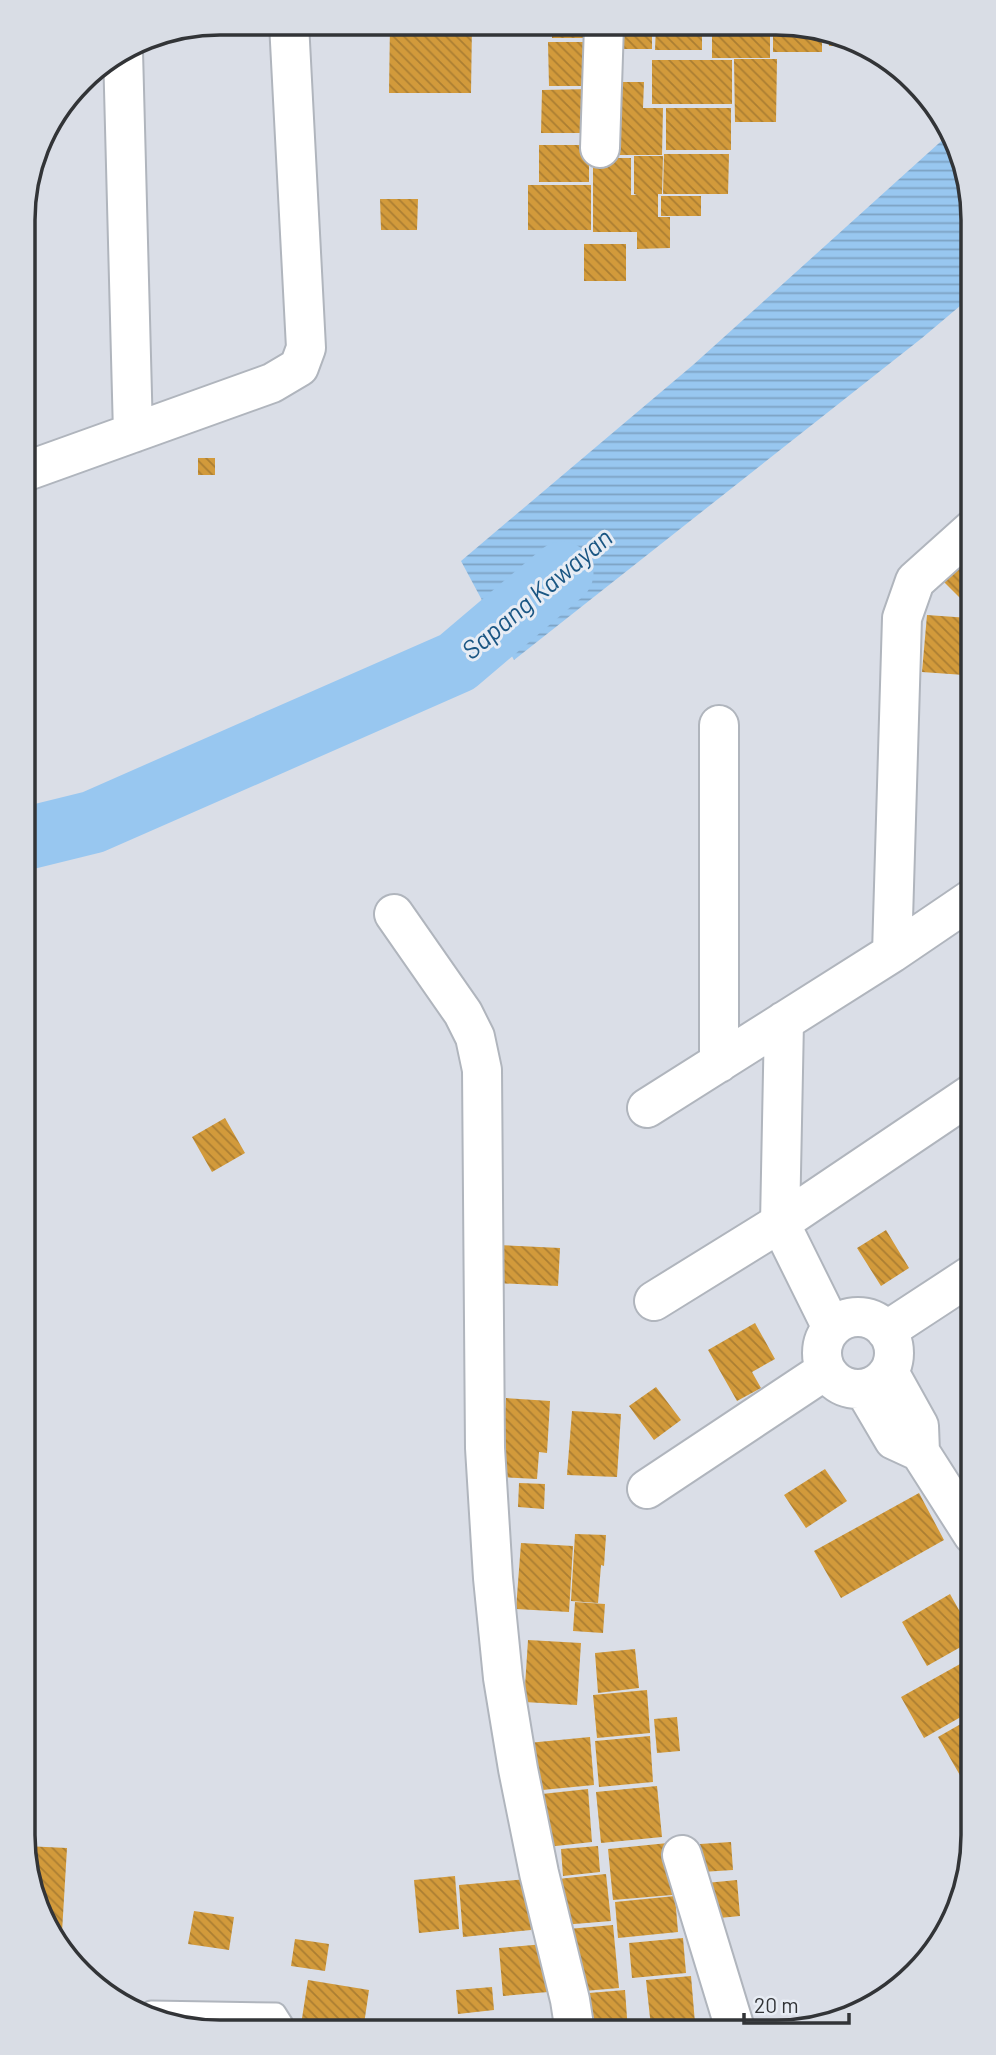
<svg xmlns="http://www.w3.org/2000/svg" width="996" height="2055" font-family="Barlow,sans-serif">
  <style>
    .water { fill: url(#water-rules) }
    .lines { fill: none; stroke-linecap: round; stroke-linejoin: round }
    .river { stroke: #98c7f0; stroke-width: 63 }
    .building { fill: url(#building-back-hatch) }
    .lane-casing { stroke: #b0b5bd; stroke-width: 23 }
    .street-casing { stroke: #b0b5bd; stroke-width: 42 }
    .lane { stroke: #fff; stroke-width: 19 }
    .street { stroke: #fff; stroke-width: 38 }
    .labels { text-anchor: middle; stroke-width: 6; stroke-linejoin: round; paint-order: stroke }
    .water-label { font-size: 26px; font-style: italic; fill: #1a5683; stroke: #e7ecf4 }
    .rim { fill: none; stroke: #323437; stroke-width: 3.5 }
  </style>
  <defs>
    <pattern id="water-rules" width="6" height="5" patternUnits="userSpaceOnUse" patternTransform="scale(1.75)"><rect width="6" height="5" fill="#98c7f0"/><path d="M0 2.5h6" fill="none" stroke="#7da2c3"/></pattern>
    <pattern id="building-back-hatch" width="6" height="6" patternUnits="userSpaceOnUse" patternTransform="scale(1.75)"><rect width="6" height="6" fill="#d29a3b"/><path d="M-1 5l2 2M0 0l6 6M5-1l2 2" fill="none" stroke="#ab7e32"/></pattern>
  </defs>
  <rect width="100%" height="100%" fill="#dadee7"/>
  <path class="water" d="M948,135l15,22 10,63v75l-51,43 -408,322 -53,-99 232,-196z"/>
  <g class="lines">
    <path class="river" d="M24,839l69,-17 364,-160 105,-89"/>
  </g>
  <path class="building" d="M390,24h82l-1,69h-82z
    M552,25h45v13h-45z
    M620,25h32v24h-31z
    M656,25l46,1v24h-47z
    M712,26h58v32h-58z
    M773,26h41l8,5v21h-49z
    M829,34l3,1 21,11h-24z
    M548,42h45v44h-44z
    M734,59h43l-1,63h-41z
    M652,60h80v44h-80z
    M610,82h34l-1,26h20l-1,47h-52z
    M590,89v44h-49l1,-43z
    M666,108h65v42h-65z
    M539,145h50v37h-50z
    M664,154h65l-1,40h-65z
    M634,156h29l-1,38h-4v23h12v31l-33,1v-17h-44v-74h38v37h6l-3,-1z
    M528,185h63v45h-63z
    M661,196h40v20h-40z
    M380,199h38l-1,31h-36z
    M584,244h42v37h-42z
    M198,458h17v17h-17z
    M973,546v65l-32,-32z
    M927,615l42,3 -5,57 -42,-3z
    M225,1118l20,35 -33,19 -20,-35z
    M886,1230l23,38 -28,18 -24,-38z
    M497,1245l63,3 -2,38 -63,-3z
    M755,1323l20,36 -23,13 9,16 -24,13 -29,-51z
    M656,1387l25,33 -27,20 -25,-34z
    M506,1398l44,3 -3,52 -8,-1 -2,27 -36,-2z
    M973,1400v28l-12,-20z
    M572,1411l49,3 -4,63 -50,-2z
    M825,1469l22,32 -41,27 -22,-33z
    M519,1483l26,1 -1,25 -26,-2z
    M919,1493l25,47 -103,58 -27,-47z
    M575,1534l31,1 -2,31 -3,-1 -3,38 -27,-2z
    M521,1543l52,3 -4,66 -53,-3z
    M950,1594l23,41v5l-46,26 -25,-44z
    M575,1602l30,2 -2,29 -30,-2z
    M528,1640l53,3 -4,62 -53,-3z
    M635,1649l4,39 -41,5 -3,-40z
    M969,1659l4,8v43l-49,28 -23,-41z
    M647,1690l3,43 -53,5 -4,-43z
    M677,1717l3,34 -23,2 -3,-34z
    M973,1717v72l-4,2 -31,-54z
    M650,1736l3,46 -54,5 -4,-46z
    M590,1737l4,48 -62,6 -4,-48z
    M657,1786l5,51 -61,6 -5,-51z
    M588,1789l4,53 -45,5 -5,-53z
    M731,1842l2,28 -31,2 -2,-28z
    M668,1843l4,52 -59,5 -5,-51z
    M25,1846l42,2 -5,84h-6l-23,-34z
    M598,1846l2,26 -37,4 -2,-27z
    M606,1874l5,47 -49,4 -4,-46z
    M455,1876l4,53 -40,4 -5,-53z
    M527,1879l4,51 -68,7 -4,-52z
    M737,1880l3,36 -31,3 -3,-36z
    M675,1896l3,36 -60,6 -3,-36z
    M194,1911l40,6 -5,33 -41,-6z
    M613,1925l6,63 -46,4 -5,-63z
    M683,1938l3,35 -54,5 -3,-35z
    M295,1939l34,5 -4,27 -34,-5z
    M544,1944l4,48 -45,4 -4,-48z
    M691,1976l4,47 -44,4 -5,-47z
    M308,1980l61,10 -6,41h-63z
    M492,1987l2,23 -36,4 -2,-24z
    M625,1990l3,42h-48l-3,-38z
    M709,2024l1,8h-47v-2z"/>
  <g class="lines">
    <g class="lane-casing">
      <path id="lane" d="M151,2011l125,2 7,11v7"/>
    </g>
    <g class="street-casing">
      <path id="street" d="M123,51l10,382
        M600,148l4,-123
        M24,472l248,-89 27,-16 7,-19 -17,-325
        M394,914l69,99 12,24 7,33 3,378 8,130 10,100 15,91 21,104 31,127 5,32
        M892,953l10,-335 13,-37 58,-52
        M784,1021l-4,202 52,105
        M719,1063v-338
        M647,1108l245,-155 81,-55
        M654,1301l126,-78 193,-130
        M822 1353a36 36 0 1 1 72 0a36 36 0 1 1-72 0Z
        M886,1331l87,-57
        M889,1372l30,54 1,26 53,83
        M864,1389l30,51 26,12
        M647,1489l179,-119
        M682,1855l54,177"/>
    </g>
    <use href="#lane" class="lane"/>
    <use href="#street" class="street"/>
  </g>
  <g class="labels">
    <g class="water-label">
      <text transform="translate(537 594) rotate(-40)" y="9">Sapang Kawayan</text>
    </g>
  </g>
  <path d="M0 0H996V2055H0ZM220 35H776A185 185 0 0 1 961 220V1835A185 185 0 0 1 776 2020H220A185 185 0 0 1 35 1835V220A185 185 0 0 1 220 35Z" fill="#d9dde5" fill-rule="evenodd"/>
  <path class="rim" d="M220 35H776A185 185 0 0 1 961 220V1835A185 185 0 0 1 776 2020H220A185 185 0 0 1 35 1835V220A185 185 0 0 1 220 35Z"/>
  <path d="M744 2013v10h105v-10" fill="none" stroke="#323437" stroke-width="3.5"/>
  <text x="754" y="2013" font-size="21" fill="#323437" stroke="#e7ecf4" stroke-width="5" paint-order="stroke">20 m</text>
</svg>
